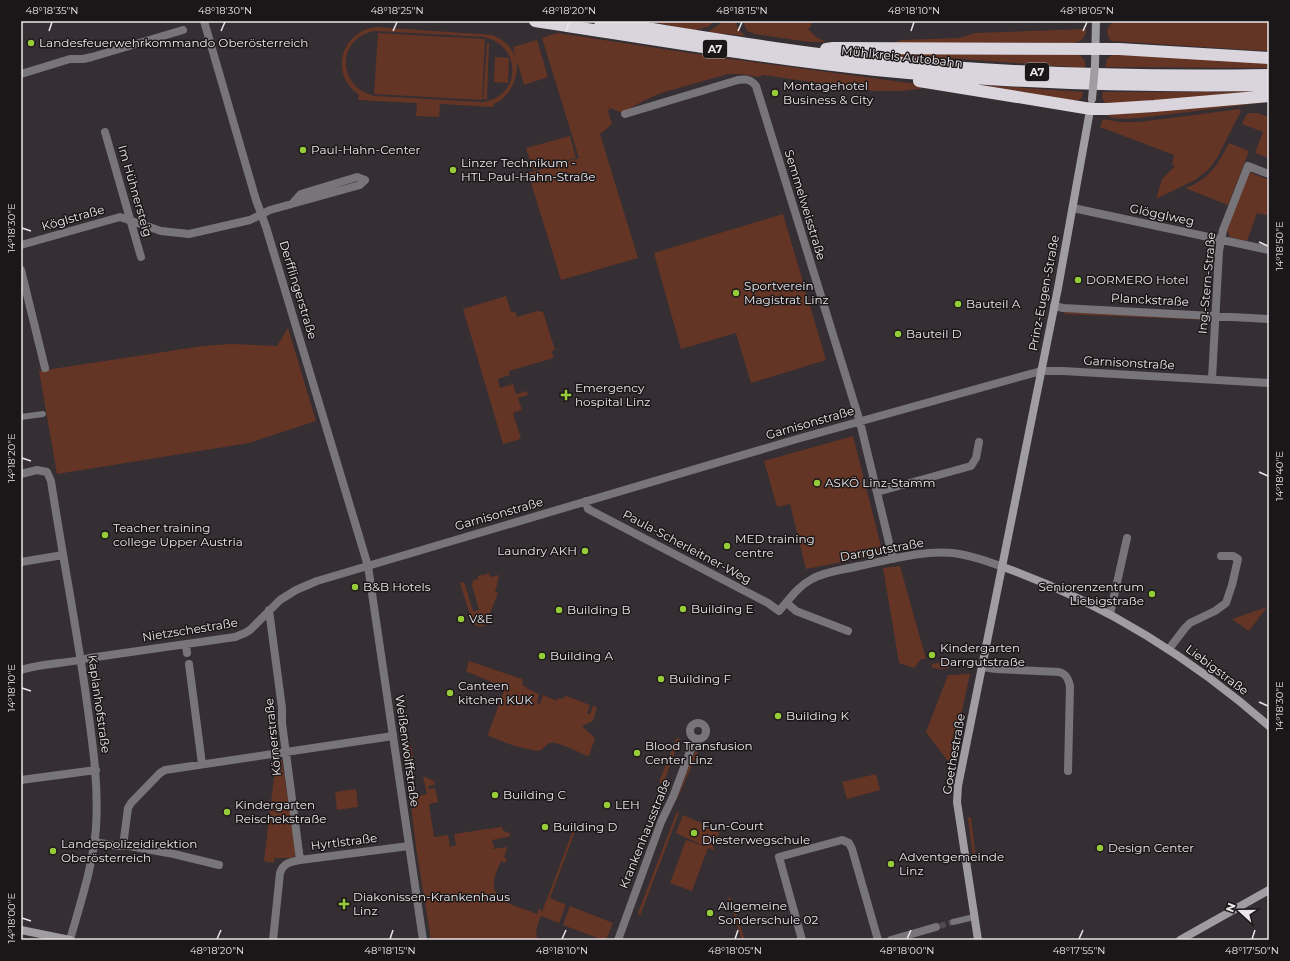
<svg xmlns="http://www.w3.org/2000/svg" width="1290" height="961" font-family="Montserrat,sans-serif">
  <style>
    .green { fill: #643525; fill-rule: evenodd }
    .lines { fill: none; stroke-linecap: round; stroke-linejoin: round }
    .pedestrian-tunnel { stroke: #504a4e; stroke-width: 6; stroke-dasharray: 6 3; stroke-linecap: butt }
    .pedestrian { stroke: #777579; stroke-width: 6 }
    .minor { stroke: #777579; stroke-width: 8 }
    .tertiary { stroke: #777579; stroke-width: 8 }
    .secondary { stroke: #9f9ca2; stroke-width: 8 }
    .motorway { stroke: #dad5dd; stroke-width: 12 }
    .secondary-bridge { stroke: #9f9ca2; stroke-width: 8 }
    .ticks { fill: none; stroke: #eae6e9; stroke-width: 1.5 }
    .poi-dot { fill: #96cc3a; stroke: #1b1719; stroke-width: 1.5 }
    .labels { text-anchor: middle; stroke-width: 3; stroke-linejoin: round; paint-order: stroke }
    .shield { fill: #1b1719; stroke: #aca8ab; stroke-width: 1 }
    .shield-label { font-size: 11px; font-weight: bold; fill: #eae6e9 }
    .poi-label { font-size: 12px; fill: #eae6e9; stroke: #1b1719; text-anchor: start }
    .street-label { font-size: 12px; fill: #eae6e9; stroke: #1b1719 }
    .neatline { fill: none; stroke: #eae6e9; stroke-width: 1.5 }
    .ticks-label { font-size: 10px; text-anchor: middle; fill: #eae6e9 }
  </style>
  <rect width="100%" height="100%" fill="#352e33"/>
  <path class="green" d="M646,21h69l-7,6 -14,3z
    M724,21h11c3,7 5,11 11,15l-38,-4z
    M743,21h68v5l-3,3 8,8 10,5h-17l-54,-8 -8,-3z
    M1116,21h150l3,2v27l-3,1 -155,-10c-6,-8 -5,-16 5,-20z
    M376,27l116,8c11,4 19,11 24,23l-3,-11 24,-7 11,37 -24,8 -7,-24c1,18 -6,35 -23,43l-1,3 -53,-3 -1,13 -23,-1 1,-13 -59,-3 1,-5c-30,-20 -18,-64 17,-68zM376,31l108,6c39,9 37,60 -1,65l-108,-6c-40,-9 -38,-60 1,-65z
    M1086,29c0,9 -4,12 -13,14l-187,2 15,-5 58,-2 16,-5z
    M378,33l107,6 -3,61 -108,-6z
    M557,33l159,24 201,27 8,4 -22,3h-30l-110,-16 -4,2 -19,-3h-12l-67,19 -18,8 -21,12 -12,-5 -2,3 4,13 -12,10 38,124 -77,22 -33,-107 51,-15 -37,-120z
    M487,43h2l-2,56h-4z
    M851,52l227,2c6,4 8,7 7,14l-138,-10 -21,3z
    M1114,53l155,10v5l-164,-1 2,-8z
    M495,57l14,1 -1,25 -14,-1z
    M934,79l49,6 100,7 -1,6 -5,3z
    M1269,90v2l-164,12 -3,-7 1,-5h120z
    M1269,102l-130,16c-11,0 -24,3 -33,-3z
    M1240,109l1,2 -24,47 -9,12 -13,10 -39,19 6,-20 13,-13 -3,-1 2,-10 -74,-28 3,-8 16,3h20z
    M1250,113h7l12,4v41l-14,-5 8,-21 -21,-8 4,-9z
    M570,136l6,22 -43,12 -7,-22z
    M1229,143l20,8 -21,54 -43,-17c23,-7 34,-25 44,-45z
    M1249,172l20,8v36l-12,-3 -10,28 -17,-4 -3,-7z
    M783,214l43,146 -75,23 -15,-50 -55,16 -27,-96z
    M506,296l5,16h4l2,5 20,-6 6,1 12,38 -4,1 3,7 -45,13 1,4 -12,4 2,9 13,-4 3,10 11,-3 1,4 -10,3 4,12 -9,3 8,26 -18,5 -40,-135z
    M1065,312l144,7 1,1 -146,-6z
    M288,328l28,93 -67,22 -192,31 -18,-103 164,-25 28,-2 46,2z
    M853,436l30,118 -77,15 -16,-65 -13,3 -13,-46z
    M900,566l26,93h-5l-7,9 -15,-5 -16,-95z
    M489,573l1,4 9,-2 -2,10 -2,7 3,1 -13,33 -5,1 -7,-3 -13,-41 4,-1 9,29 6,-1 -7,-25 1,-5 5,-1v-3l5,-2 2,6 -1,-5z
    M1267,607l-18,24 -17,-12z
    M469,661l53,18 1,2 -1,4 5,2 -1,1 13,6 -2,9 3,1 3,-9 14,6 1,-3 4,1 4,-3 24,9 -3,8 3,1 3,-8 4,1 -4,14 -11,5 13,12 -6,18h-2c-7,-3 -29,-15 -36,-13 -6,1 -7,7 -13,8l-24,-5 -25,-10 -1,-2 17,-46 -39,-17z
    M943,662l4,1 2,5 -10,1 -7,-2v-3z
    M970,674l-19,88 -4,-2 -21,-28 22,-57z
    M677,738l3,1 -17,45 -4,-2 16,-41z
    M403,740h4c8,8 5,24 6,34 1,7 2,14 4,22l10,-2 -4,-18 11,5 1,4 -7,1 1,3 6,-1 3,14 -9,2 5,33 14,-2 2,12 6,-2 -2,-11 47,-7 2,1 -1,2 9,4 -3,3 -16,3 1,5h2l-2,4 14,-2v1l-3,9 3,1 -2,5 -4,-2c-3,7 -7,15 -7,22 -3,19 29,25 43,31l2,-6 3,4 34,-89 2,1 -28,74 16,7 -7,18 -18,-7c-3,8 -7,16 -3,24h-107l-15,-93z
    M697,746l3,1 -22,50h-1z
    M282,760l14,92 -2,5 -3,1h-17v5l-10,-2 12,-100z
    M876,774l4,16 -33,9 -5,-17z
    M356,789l2,18 -21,3 -2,-18z
    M678,812l1,1 -39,103 -2,-3 38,-99z
    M683,815l37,16 -7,16 2,4 -7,-3 -16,43 -22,-8 16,-43 20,7 -30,-14z
    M969,817l2,1 5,41 -3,-4 -5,-37z
    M730,897l15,43h-3l-14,-42z
    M570,906l43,17 -7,17h-3l-40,-15z"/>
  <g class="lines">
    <path class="pedestrian-tunnel" d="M940,926l13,-4"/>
    <path class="pedestrian" d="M21,417l22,-3
      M953,922l21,-5"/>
    <path class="minor" d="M21,74l49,-15h13l9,-2 91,-27
      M625,114l113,-34c8,-1 13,-1 18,6l104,336 33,137
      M105,132l36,125
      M292,204l9,-10 56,-17 8,3
      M1073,208l196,42
      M21,245l99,-28 41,14 28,3 61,-14 20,-10 90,-25 5,-5
      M21,270l24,98
      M1054,306l9,2 206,11
      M1212,379l7,-128 4,-21 25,-64 18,7
      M21,474l16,-4 10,2 4,9c11,72 25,143 35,215 6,44 13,87 10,132 -3,38 -16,76 -26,112
      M877,492l94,-26 5,-8 3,-16
      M586,501l2,8 180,94 11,8c10,-11 19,-25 33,-32 14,-8 31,-9 47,-13 30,-6 63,-16 94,-13 17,2 34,8 50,14
      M21,562l42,-7
      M787,603l9,8 52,20
      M269,610l13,98v15l18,137
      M1110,614l17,-76
      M186,644l1,9
      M1169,649l16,-21 5,-5 25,-12 11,-8 6,-18 6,-26 -5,-3h-12
      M189,664l13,100
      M982,667l14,2 63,3c7,2 9,6 11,14l-2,85
      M21,670c22,-7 45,-6 68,-12l146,-21 10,-4 5,-3 30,-30 16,-10 21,-9 480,-142 244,-68h22l206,12
      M690 731a8 8 0 1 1 16 0a8 8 0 1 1-16 0Z
      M21,780l75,-10
      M94,842l24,4h11l45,8 45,11
      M123,846l5,-38 3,-5 29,-30 5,-3 228,-34
      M273,940l7,-67c3,-10 10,-11 20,-13l109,-14
      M618,940l43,-118 12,-25 22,-59
      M802,940l-23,-83 63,-17 7,3 3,6 26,91
      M891,940l45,-13"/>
    <path class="tertiary" d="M204,21l52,179 10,27 102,339 55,374"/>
    <path class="secondary" d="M1095,65l1,-44
      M1003,567c99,35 187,90 266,159
      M21,930l49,10
      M978,940l-19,-125 -2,-13 1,-16 100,-498 33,-183
      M1180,940l89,-50"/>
    <path class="motorway" d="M535,21c113,17 227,37 341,49 131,13 262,17 393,15
      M600,21c94,14 187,31 281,40 129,13 258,16 388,14
      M826,49l7,-1 286,1 150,9
      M919,81l172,28h16l47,-3 115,-10"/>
    <path class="secondary-bridge" d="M1092,99l3,-34"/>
  </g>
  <path class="ticks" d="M49,31l3,-9M221,31l4,-9M393,31l4,-9M566,31l3,-9M738,31l4,-9M911,31l3,-9M1083,31l4,-9M22,228l9,3M1259,242l9,4M22,458l9,3M1259,472l9,4M22,688l9,3M1259,702l9,4M22,918l9,3M217,939l4,-9M390,939l3,-9M562,939l4,-9M735,939l3,-9M907,939l4,-9M1079,939l4,-9M1252,939l3,-9"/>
  <g class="poi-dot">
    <circle cx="31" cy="43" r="4"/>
    <circle cx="775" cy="93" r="4"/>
    <circle cx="303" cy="150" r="4"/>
    <circle cx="453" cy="170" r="4"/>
    <circle cx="1078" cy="280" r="4"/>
    <circle cx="736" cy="293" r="4"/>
    <circle cx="958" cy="304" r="4"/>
    <circle cx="898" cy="334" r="4"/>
    <path d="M564 389h4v4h4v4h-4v4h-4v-4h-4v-4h4z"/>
    <circle cx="817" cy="483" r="4"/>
    <circle cx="105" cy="535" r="4"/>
    <circle cx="727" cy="546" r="4"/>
    <circle cx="585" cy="551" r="4"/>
    <circle cx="355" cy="587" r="4"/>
    <circle cx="1152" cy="594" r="4"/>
    <circle cx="683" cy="609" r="4"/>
    <circle cx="559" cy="610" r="4"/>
    <circle cx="461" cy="619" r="4"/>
    <circle cx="932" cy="655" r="4"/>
    <circle cx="542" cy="656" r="4"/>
    <circle cx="661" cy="679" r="4"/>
    <circle cx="450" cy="693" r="4"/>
    <circle cx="778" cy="716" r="4"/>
    <circle cx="637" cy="753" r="4"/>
    <circle cx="495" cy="795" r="4"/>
    <circle cx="607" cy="805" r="4"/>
    <circle cx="227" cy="812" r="4"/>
    <circle cx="545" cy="827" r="4"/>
    <circle cx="694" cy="833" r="4"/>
    <circle cx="1100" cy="848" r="4"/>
    <circle cx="53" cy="851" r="4"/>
    <circle cx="891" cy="864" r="4"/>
    <path d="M342 898h4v4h4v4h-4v4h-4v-4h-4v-4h4z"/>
    <circle cx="710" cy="913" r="4"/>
  </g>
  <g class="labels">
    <g class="shield">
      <rect x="703" y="40" width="24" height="18" rx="3"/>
      <rect x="1025" y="63" width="24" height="18" rx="3"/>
    </g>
    <g class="shield-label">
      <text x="715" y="53">A7</text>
      <text x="1037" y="76">A7</text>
    </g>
    <g class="poi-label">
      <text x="39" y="47">Landesfeuerwehrkommando Oberösterreich</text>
      <text x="783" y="90">Montagehotel<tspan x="783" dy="14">Business &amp; City</tspan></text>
      <text x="311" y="154">Paul-Hahn-Center</text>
      <text x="461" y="167">Linzer Technikum -<tspan x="461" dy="14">HTL Paul-Hahn-Straße</tspan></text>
      <text x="1086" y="284">DORMERO Hotel</text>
      <text x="744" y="290">Sportverein<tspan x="744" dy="14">Magistrat Linz</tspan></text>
      <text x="966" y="308">Bauteil A</text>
      <text x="906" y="338">Bauteil D</text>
      <text x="575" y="392">Emergency<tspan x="575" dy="14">hospital Linz</tspan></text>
      <text x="825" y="487">ASKÖ Linz-Stamm</text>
      <text x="113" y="532">Teacher training<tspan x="113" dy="14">college Upper Austria</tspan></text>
      <text x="735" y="543">MED training<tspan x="735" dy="14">centre</tspan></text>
      <text x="577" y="555" text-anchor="end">Laundry AKH</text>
      <text x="363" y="591">B&amp;B Hotels</text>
      <text x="1144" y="591" text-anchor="end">Seniorenzentrum<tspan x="1144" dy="14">Liebigstraße</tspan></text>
      <text x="691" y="613">Building E</text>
      <text x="567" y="614">Building B</text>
      <text x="469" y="623">V&amp;E</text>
      <text x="940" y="652">Kindergarten<tspan x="940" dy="14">Darrgutstraße</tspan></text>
      <text x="550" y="660">Building A</text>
      <text x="669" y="683">Building F</text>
      <text x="458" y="690">Canteen<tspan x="458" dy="14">kitchen KUK</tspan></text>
      <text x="786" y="720">Building K</text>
      <text x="645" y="750">Blood Transfusion<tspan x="645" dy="14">Center Linz</tspan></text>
      <text x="503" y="799">Building C</text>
      <text x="235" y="809">Kindergarten<tspan x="235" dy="14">Reischekstraße</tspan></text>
      <text x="615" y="809">LEH</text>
      <text x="702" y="830">Fun-Court<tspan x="702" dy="14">Diesterwegschule</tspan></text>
      <text x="553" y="831">Building D</text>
      <text x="61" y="848">Landespolizeidirektion<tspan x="61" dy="14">Oberösterreich</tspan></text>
      <text x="1108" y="852">Design Center</text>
      <text x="899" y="861">Adventgemeinde<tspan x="899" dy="14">Linz</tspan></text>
      <text x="353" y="901">Diakonissen-Krankenhaus<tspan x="353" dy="14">Linz</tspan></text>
      <text x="718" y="910">Allgemeine<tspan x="718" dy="14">Sonderschule 02</tspan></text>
    </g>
    <g class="street-label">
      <text transform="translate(902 57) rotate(6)" y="4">Mühlkreis Autobahn</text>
      <text transform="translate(135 191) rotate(74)" y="4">Im Hühnersteig</text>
      <text transform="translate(805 205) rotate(73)" y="4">Semmelweisstraße</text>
      <text transform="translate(1162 215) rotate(12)" y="4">Glögglweg</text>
      <text transform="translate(73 218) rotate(-16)" y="4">Köglstraße</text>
      <text transform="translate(1207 283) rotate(-85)" y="4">Ing.-Stern-Straße</text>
      <text transform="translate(298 290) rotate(73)" y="4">Derfflingerstraße</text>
      <text transform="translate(1044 293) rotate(-79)" y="4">Prinz-Eugen-Straße</text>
      <text transform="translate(1150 300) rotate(3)" y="4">Planckstraße</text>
      <text transform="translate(1129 363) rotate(3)" y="4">Garnisonstraße</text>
      <text transform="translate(810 423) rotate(-16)" y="4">Garnisonstraße</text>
      <text transform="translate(499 514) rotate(-16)" y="4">Garnisonstraße</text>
      <text transform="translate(687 547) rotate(28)" y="4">Paula-Scherleitner-Weg</text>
      <text transform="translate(882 550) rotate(-10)" y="4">Darrgutstraße</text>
      <text transform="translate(190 630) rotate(-9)" y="4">Nietzschestraße</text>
      <text transform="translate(1217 670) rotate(37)" y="4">Liebigstraße</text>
      <text transform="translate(99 704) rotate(82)" y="4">Kaplanhofstraße</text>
      <text transform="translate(273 737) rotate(-96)" y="4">Körnerstraße</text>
      <text transform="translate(407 751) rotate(82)" y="4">Weißenwolffstraße</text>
      <text transform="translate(954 754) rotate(-80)" y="4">Goethestraße</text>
      <text transform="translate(645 834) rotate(-68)" y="4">Krankenhausstraße</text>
      <text transform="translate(344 842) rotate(-7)" y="4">Hyrtlstraße</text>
    </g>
  </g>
  <rect width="1290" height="961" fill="none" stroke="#1b1719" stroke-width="44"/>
  <g transform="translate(1240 911) rotate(291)" stroke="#1b1719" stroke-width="3" paint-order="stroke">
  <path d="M0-3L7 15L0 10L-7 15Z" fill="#eae6e9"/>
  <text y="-6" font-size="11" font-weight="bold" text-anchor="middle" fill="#eae6e9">N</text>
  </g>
  <rect x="22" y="22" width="1246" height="917" class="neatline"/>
  <g class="ticks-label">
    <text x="52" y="14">48°18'35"N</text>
    <text x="225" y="14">48°18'30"N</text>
    <text x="397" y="14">48°18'25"N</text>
    <text x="569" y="14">48°18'20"N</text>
    <text x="742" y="14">48°18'15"N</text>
    <text x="914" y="14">48°18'10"N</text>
    <text x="1087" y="14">48°18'05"N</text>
    <text transform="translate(11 228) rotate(-90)" y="4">14°18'30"E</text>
    <text transform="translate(1279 246) rotate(-90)" y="4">14°18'50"E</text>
    <text transform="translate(11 458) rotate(-90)" y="4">14°18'20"E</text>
    <text transform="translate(1279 476) rotate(-90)" y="4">14°18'40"E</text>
    <text transform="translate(11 688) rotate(-90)" y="4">14°18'10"E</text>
    <text transform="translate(1279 706) rotate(-90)" y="4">14°18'30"E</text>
    <text transform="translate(11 918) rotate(-90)" y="4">14°18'00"E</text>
    <text x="217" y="954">48°18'20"N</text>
    <text x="390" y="954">48°18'15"N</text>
    <text x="562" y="954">48°18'10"N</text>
    <text x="735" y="954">48°18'05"N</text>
    <text x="907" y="954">48°18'00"N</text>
    <text x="1079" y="954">48°17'55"N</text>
    <text x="1252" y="954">48°17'50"N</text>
  </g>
</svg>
